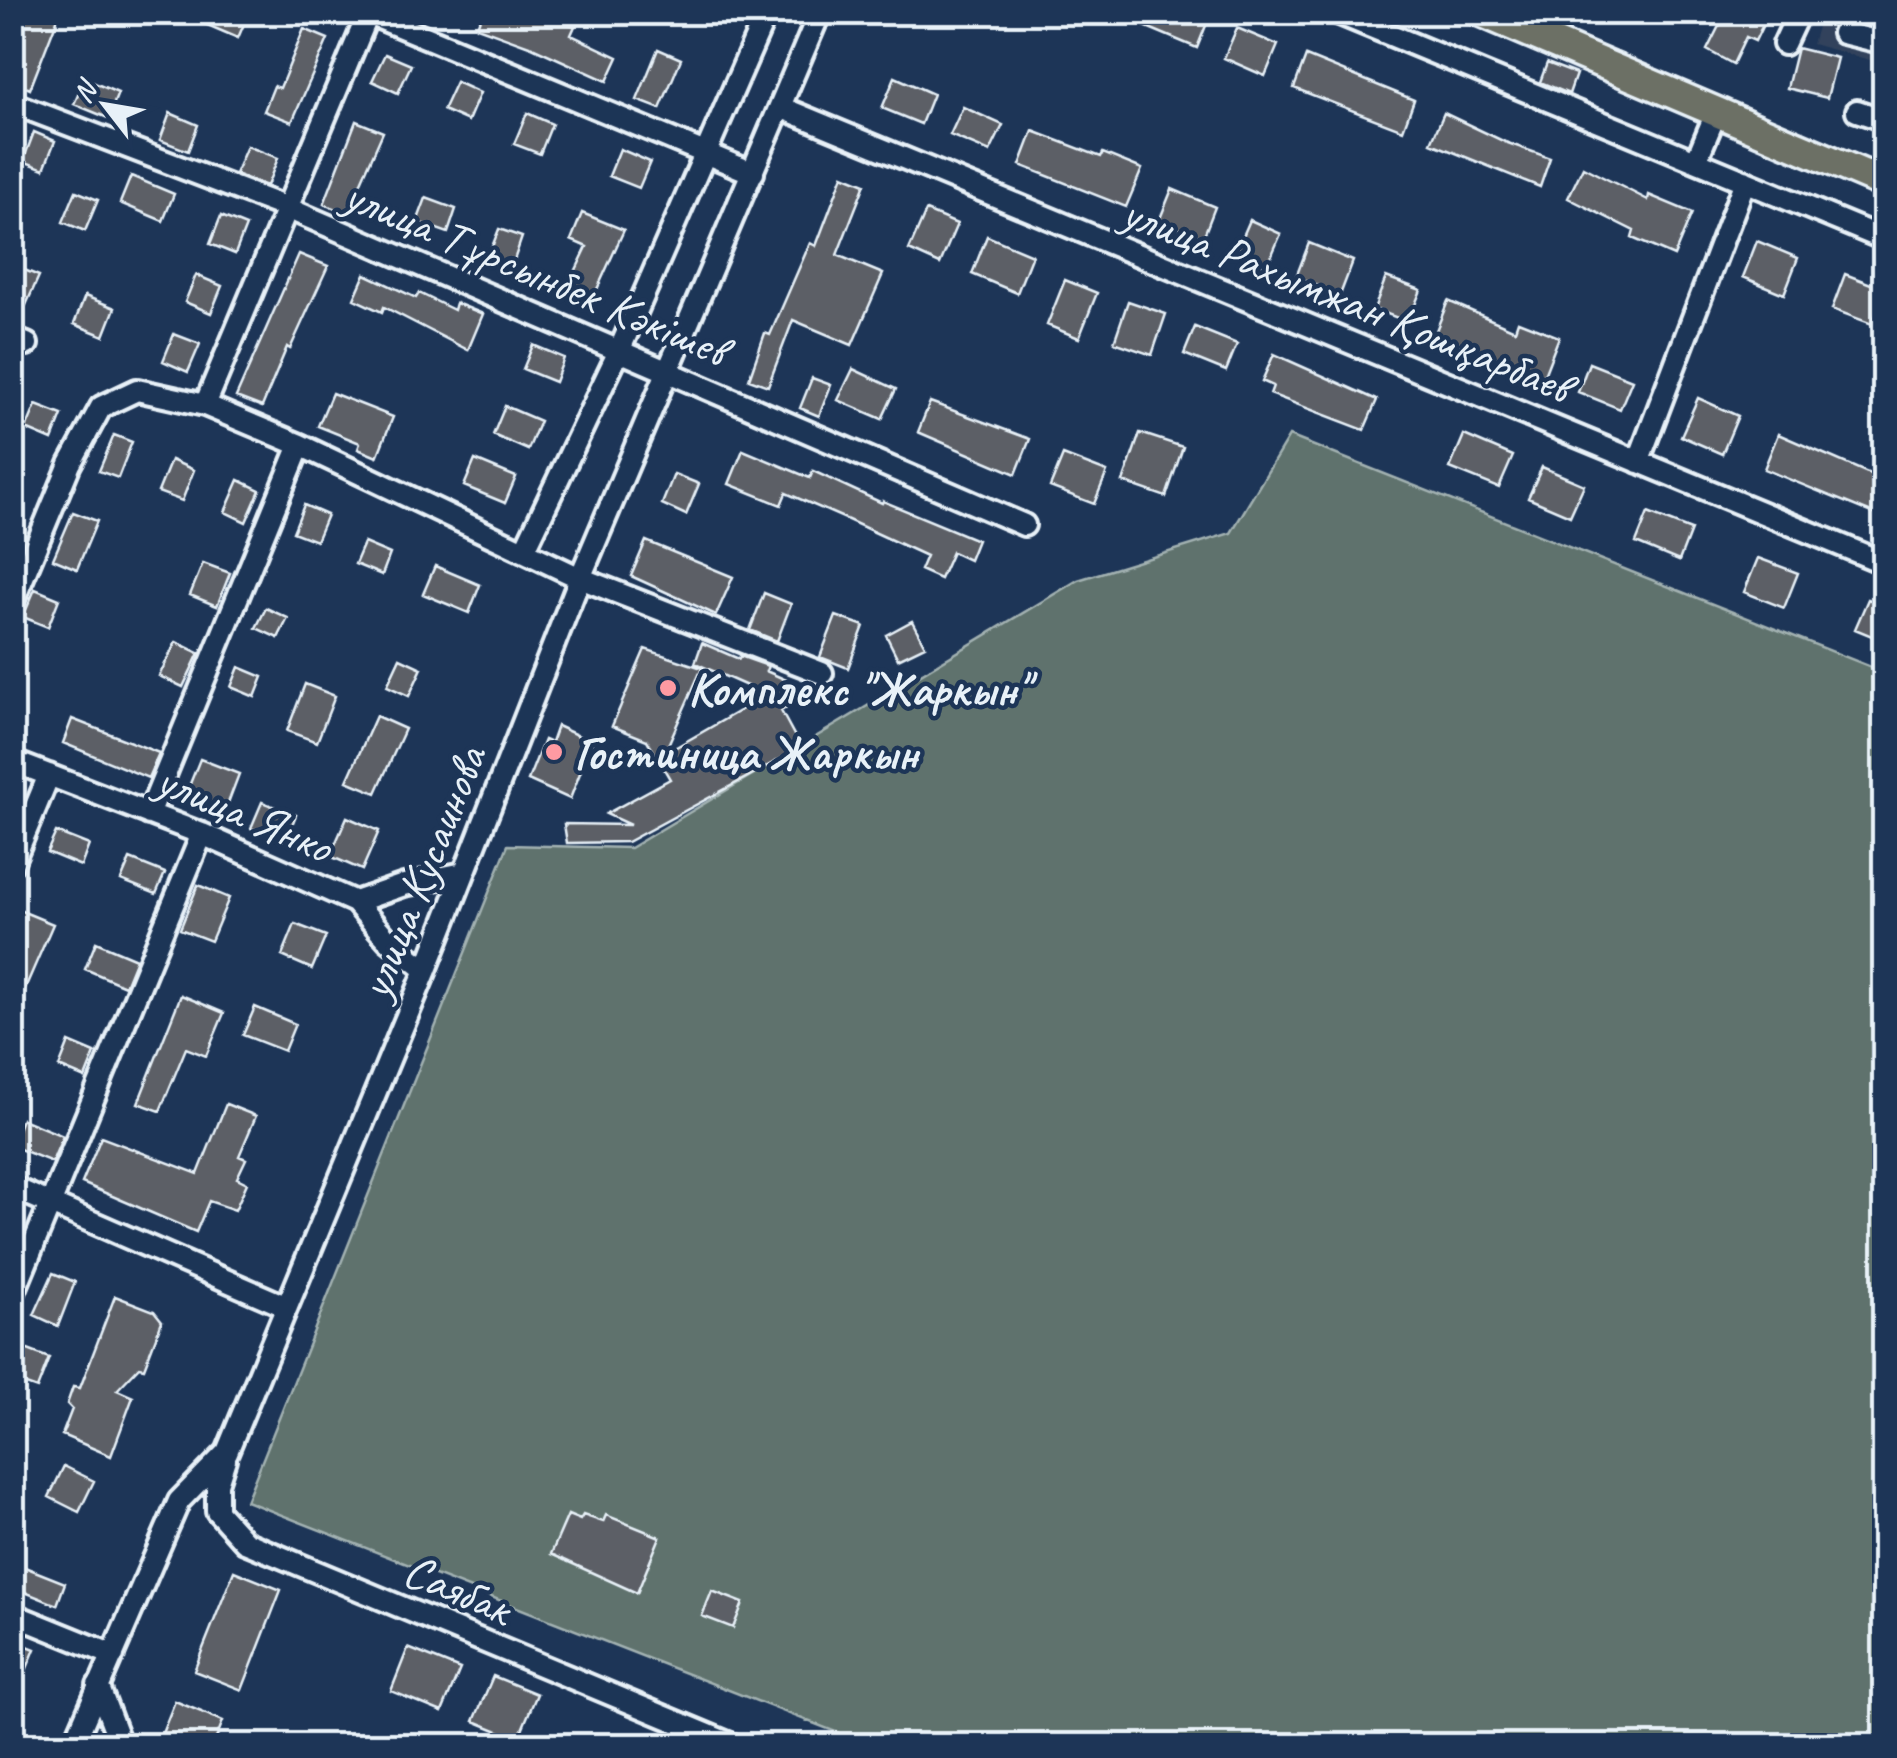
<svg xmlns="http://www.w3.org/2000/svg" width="1897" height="1758" font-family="Caveat,sans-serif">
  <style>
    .built { fill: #30425c }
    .green { fill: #5e726d; stroke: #a3b2b2; stroke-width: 2.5 }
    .building { fill: #5b5f66; stroke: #e8f1f8; stroke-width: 2.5 }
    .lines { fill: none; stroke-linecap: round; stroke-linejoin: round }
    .minor-casing { stroke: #e8f1f8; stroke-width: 28 }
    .major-casing { stroke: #e8f1f8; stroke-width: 35 }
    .minor { stroke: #1d3557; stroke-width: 20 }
    .major { stroke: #6c7065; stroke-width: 28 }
    .poi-dot { fill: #ff9aa2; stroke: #1d3557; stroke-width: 4 }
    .labels { text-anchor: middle; stroke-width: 9; stroke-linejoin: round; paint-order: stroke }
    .street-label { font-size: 48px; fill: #e8f1f8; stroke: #1d3557 }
    .poi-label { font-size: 48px; font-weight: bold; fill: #e8f1f8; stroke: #1d3557; text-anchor: start }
  </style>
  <rect width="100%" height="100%" fill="#1d3557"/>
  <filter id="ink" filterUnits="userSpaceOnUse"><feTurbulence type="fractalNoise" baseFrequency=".01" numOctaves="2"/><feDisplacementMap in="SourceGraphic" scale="20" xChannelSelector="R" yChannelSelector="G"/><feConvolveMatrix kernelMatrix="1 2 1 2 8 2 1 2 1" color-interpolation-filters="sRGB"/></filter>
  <g filter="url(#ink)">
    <path class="built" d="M1821,13h63v51l-72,-20z"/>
    <path class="green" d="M1289,436l595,236v1073h-1015l-623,-244 262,-656 122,3 448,-268 153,-47z"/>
    <path class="building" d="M27,12h33l-30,77 -18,-8v-34z
      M177,12h72l-11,26z
      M482,12h60l33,14 -4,9 47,22 -11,24 -75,-34 -55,-20z
      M1111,12h84l14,6 -12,30z
      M1726,12h43l-14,29 -9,-4 -13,27 -26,-14z
      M1237,28l41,17 -13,31 -41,-18z
      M304,29l24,10 -36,83 -28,-11 10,-25 6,2z
      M1797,48l40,10 -10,40 -40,-10z
      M658,49l23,10 -21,50 -23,-9z
      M385,54l26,11 -13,28 -26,-12z
      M1306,56l108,44 -11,30 -109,-42z
      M1547,63l29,11 -7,20 -29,-12z
      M895,77l38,17 -12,30 -39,-16z
      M85,79l33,14 -10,25 -34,-14z
      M456,82l24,11 -12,28 -25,-11z
      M963,107l40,18 -13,27 -40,-17z
      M170,113l28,12 -10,26 -28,-11z
      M527,113l25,11 -12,30 -26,-10z
      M1444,113l61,29 45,16 -10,29 -109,-44z
      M356,121l27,11 -36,82 -23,-10z
      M1033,131l68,26 2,-4 39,16 -16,38 -106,-42z
      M34,132l21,9 -11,28 -21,-8z
      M247,146l31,12 -11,28 -32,-12z
      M620,149l30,13 -11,26 -30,-12z
      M1583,167l65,33 1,-5 43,18 -18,43 -42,-18 2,-7 -66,-33z
      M843,175l22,9 -28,71 46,19 -31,71 -59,-25 -25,66 -19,-7 16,-46 5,2 40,-92 6,3z
      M131,176l43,18 -11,27 -43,-18z
      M1172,189l43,18 -12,31 -44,-17z
      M76,191l22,9 -13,31 -22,-9z
      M426,198l30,11 -8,24 -31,-11z
      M926,211l31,13 -17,40 -31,-14z
      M582,213l42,17 -35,77 -25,-12 23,-48 -16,-7z
      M221,216l25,10 -11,28 -25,-10z
      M1250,220l31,14 -14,32 -31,-14z
      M499,229l23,8 -10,29 -24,-9z
      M987,236l45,19 -15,38 -45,-19z
      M1757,241l41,17 -14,36 -41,-17z
      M1309,243l44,18 -13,34 -44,-18z
      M299,254l29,12 -38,83 -3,-2 -25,60 -26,-10z
      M12,265l27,11 -13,29 -14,-6z
      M365,274l51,24 3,-5 35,17 2,-7 27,11 -15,36 -84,-43 -2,5 -28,-13z
      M1845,274l39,15 -12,35 -40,-15z
      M196,275l26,11 -11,27 -26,-11z
      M1386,277l35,13 -13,32 -34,-13z
      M1065,280l32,13 -18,45 -32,-13z
      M85,296l30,12 -11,28 -30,-12z
      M1128,301l38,13 -14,41 -38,-13z
      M1448,301l67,29 3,-9 41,16 -16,41 -108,-45z
      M1195,327l42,17 -11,27 -42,-17z
      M174,334l26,10 -12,28 -25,-11z
      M533,345l31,13 -9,24 -32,-13z
      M1274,354l103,46 -13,30 -94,-36 3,-8 -11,-5z
      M1589,363l43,17 -12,29 -42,-17z
      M853,369l43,20 -14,30 -44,-19z
      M812,378l19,7 -12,31 -19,-8z
      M332,393l61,24 -16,40 -19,-8 2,-6 -42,-17z
      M1698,398l40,18 -16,38 -41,-18z
      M930,402l100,37 -14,35 -98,-42z
      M36,405l26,10 -10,25 -26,-11z
      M505,406l35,15 -12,29 -35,-15z
      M1140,433l43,14 -17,50 -43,-15z
      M1778,434l106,46v24l-5,12 -115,-47z
      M114,435l18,7 -14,36 -19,-7z
      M1464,435l49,21 -14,32 -49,-20z
      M743,450l67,28 3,-7 69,32 1,-2 94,39 -8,20 -17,-8 -12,27 -20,-9 6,-14 -78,-36 -62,-27 -5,12 -52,-21z
      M1063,455l44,17 -13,32 -44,-17z
      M171,460l23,10 -12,31 -24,-9z
      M475,460l41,17 -11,26 -41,-17z
      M1542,467l42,18 -14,31 -42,-18z
      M674,474l25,10 -13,31 -24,-11z
      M239,480l21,10 -14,32 -21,-10z
      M304,505l23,10 -11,26 -23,-9z
      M73,512l24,9 -20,48 -24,-10z
      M1648,513l43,17 -12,31 -43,-18z
      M646,541l87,36 -17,38 -85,-39z
      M364,543l26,11 -8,21 -27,-11z
      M1758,558l40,15 -14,35 -40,-16z
      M203,563l27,10 -13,33 -27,-11z
      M435,566l45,19 -11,28 -46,-19z
      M35,589l24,10 -11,28 -25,-10z
      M764,593l27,11 -14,37 -27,-11z
      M1868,599l16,6v36l-29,-12z
      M266,608l22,10 -10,20 -22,-10z
      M836,616l28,10 -16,42 -28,-11z
      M912,621l13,25 -27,13 -12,-24z
      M176,642l23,11 -16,34 -24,-11z
      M702,643l37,16 1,-3 28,10 -2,5 45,20 -30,20 20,37 -174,94 -60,1 -3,-19 66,1 -24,-11 64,-35 -23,-39 -35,-14 33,-77 57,19 -38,86 103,-59 -72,-32z
      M400,658l22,10 -13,28 -22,-10z
      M239,667l24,10 -8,20 -24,-10z
      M305,684l30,12 -18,46 -30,-11z
      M376,716l29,13 -29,64 -29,-12z
      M72,719l87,34 -11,25 -85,-35z
      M557,726l35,16 -22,57 -42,-19 16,-40 7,3z
      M200,759l39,15 -14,37 -40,-15z
      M262,802l34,13 -11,27 -34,-14z
      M347,817l32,14 -17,39 -32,-14z
      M56,832l33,13 -8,21 -34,-14z
      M130,859l35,14 -9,21 -35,-14z
      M198,885l31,13 -18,43 -31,-12z
      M19,910l34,14 -40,92 -1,-90z
      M295,924l31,12 -14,33 -30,-13z
      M96,942l40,17 -11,27 -40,-17z
      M181,995l43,18 -18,43 -20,-8 -26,63 -22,-8z
      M255,1007l40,17 -11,27 -41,-16z
      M69,1042l26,11 -10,25 -26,-11z
      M226,1104l30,12 -17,40 7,3 -9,19 10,5 -12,27 -26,-9 -13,31 -114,-49 19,-46 97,37z
      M22,1119l41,17 -11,26 -40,-16z
      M53,1273l22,9 -17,44 -24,-11z
      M115,1296l39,15 8,10 -18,47 -5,-1 -22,23 16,7 -22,59 -49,-21 10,-26 -5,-5 6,-17 7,1z
      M12,1344l37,14 -12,31 -25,-9z
      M64,1466l30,15 -15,31 -30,-15z
      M568,1515l12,5 3,-5 20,7 3,-7 54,22 -23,56 -86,-39z
      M12,1562l53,21 -8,22 -45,-18z
      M234,1571l47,19 -39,100 -48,-19z
      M712,1591l31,12 -10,25 -31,-12z
      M12,1640l23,9 -22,53h-1z
      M408,1648l52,21 -18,43 -51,-21z
      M493,1676l44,18 -19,45 -44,-18z
      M175,1701l48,20 -10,25h-56z"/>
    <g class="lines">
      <g class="minor-casing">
        <path id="minor" d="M365,12l388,161
          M1335,12l549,227
          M1853,12l-10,21 41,10
          M1784,44l15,-32
          M12,103l275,105 737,317
          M780,107l1104,456
          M1857,111l27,9
          M1696,161l20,-48
          M12,338l15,6
          M205,405l164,-393
          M1638,462l107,-281
          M524,551l96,-202 147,-337
          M12,604l58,-140 31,-57 36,-17 68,15 95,40 280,133 242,95
          M12,761l190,73 153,68 33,38 38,30
          M149,814l151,-369
          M12,864l37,-89
          M355,902l49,-17 60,-12
          M12,1187l275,120
          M12,1297l190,-463
          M225,1459l-8,25v27l28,31 490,204
          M12,1614l101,41
          M98,1685l23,61
          M73,1746l106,-245 48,-49 199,-482 154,-392 240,-566"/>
      </g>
      <g class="major-casing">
        <path id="major" d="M1481,12l403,171"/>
      </g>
      <use href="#minor" class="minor"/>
      <use href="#major" class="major"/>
    </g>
  </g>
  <g class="poi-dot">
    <circle cx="668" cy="688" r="10"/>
    <circle cx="554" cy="752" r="10"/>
  </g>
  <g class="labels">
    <g class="street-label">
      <text transform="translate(536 271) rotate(23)" y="17">улица Тұрсынбек Кәкішев</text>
      <text transform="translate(1347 298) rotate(22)" y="17">улица Рахымжан Қошқарбаев</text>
      <text transform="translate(245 812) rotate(23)" y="17">улица Янко</text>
      <text transform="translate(421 872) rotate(-68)" y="17">улица Кусаинова</text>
      <text transform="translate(458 1588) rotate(23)" y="17">Саябак</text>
    </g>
    <g class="poi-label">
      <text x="688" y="705">Комплекс "Жаркын"</text>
      <text x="574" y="769">Гостиница Жаркын</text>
    </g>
  </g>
  <rect width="1897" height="1758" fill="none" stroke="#1d3557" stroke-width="50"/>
  <rect x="25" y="25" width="1847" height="1708" fill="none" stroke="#e8f1f8" stroke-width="4" filter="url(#ink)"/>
  <g transform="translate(105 105) rotate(301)" stroke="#1d3557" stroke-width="8" paint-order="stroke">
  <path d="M0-8L18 38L0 25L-18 38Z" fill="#e8f1f8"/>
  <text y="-15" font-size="28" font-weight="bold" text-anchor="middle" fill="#e8f1f8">N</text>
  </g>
</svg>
